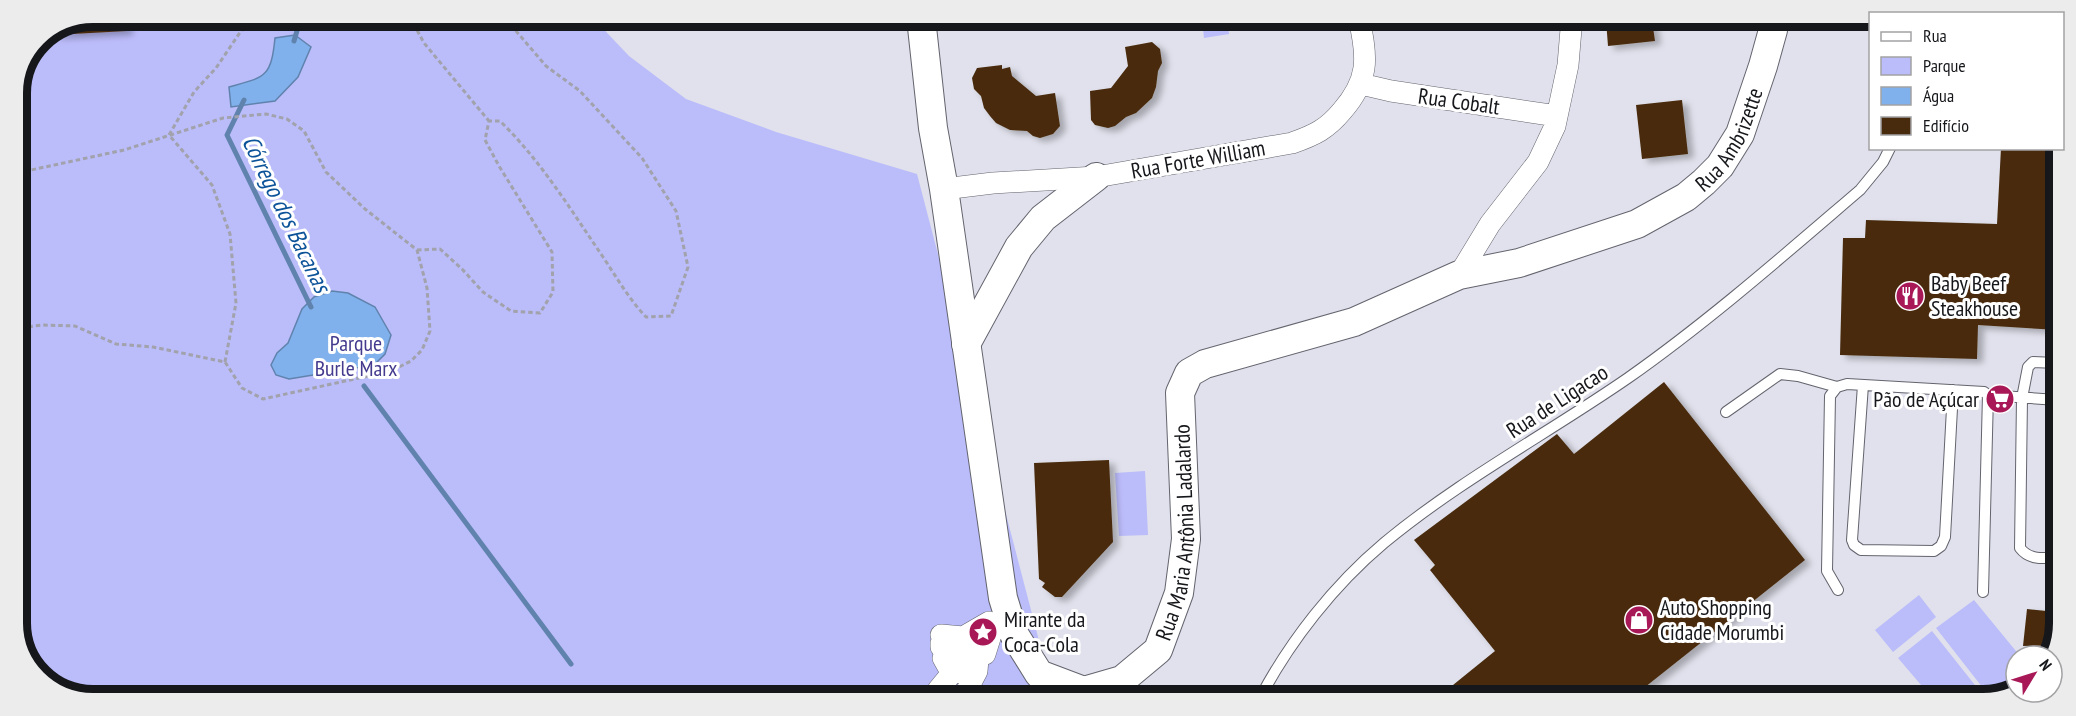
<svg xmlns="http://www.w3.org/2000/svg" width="2076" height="716" font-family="'PT Sans Narrow',sans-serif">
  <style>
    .green { fill: #bbbcfa }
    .water { fill: #80b1ed; stroke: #6083ae; stroke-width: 1.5 }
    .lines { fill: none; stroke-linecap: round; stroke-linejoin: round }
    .stream { stroke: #6083ae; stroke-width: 5 }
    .building { fill: #482b0c; filter: url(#shadow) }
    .lane-casing { stroke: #63646e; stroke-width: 12 }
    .street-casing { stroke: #63646e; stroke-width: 22 }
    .secondary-casing { stroke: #63646e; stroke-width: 30 }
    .path { stroke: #a1a2ab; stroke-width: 3; stroke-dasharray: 4.5 3; stroke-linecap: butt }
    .lane { stroke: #fff; stroke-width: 10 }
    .street { stroke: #fff; stroke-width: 21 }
    .secondary { stroke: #fff; stroke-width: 28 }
    .labels { text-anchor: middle; stroke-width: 6; stroke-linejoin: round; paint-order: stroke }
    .street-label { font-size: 22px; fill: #16171b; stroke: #fff }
    .poi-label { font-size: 22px; fill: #16171b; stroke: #fff; text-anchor: start }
    .park-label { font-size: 22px; fill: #443b8e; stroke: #fff }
    .water-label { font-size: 24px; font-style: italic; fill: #0c5399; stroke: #fff }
    .rim { fill: none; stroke: #16171b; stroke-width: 8 }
  </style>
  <defs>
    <filter id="shadow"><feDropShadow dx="6" dy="4" stdDeviation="3" flood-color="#0004"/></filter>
  </defs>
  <rect width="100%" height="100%" fill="#e0e1ec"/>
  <path class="green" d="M93,17l500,1 36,38 57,43 90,33 141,42 137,524 -985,-2 -36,-26 -16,-42v-539l22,-50z
    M1202,19h25l2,15 -25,4z
    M1145,471l3,64 -29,1 -4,-63z
    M1919,595l17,22 -43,35 -18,-22z
    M1974,600l46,56h-4v32l-26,9 -54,-69z
    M1932,631l54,68h-53l-35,-41z"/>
  <path class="water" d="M295,35l16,12 -13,30 -23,24 -44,6 -2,-20c36,-10 42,-9 46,-49z
    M332,291l16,2 27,14 16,28 -6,19 -11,11 -85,14 -13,-4 -5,-10 6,-12 11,-10 14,-34 12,-12z"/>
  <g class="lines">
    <path class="stream" d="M294,41l7,-24
      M244,100l-17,35 84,172
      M364,386l207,278"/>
  </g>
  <path class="building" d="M93,16l33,1 1,14 -73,4 -1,-2z
    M1606,20h46l3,21 -47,5z
    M1152,42l8,7 2,14 -4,8 -2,16 -4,11 -16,15 -10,4 -11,9 -7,2 -13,-3 -4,-5 -1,-29 21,-3 17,-22 -3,-19z
    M1002,65v4l8,-2 2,9 24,20 19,-3 5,33 -7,8 -13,4 -7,-2 -6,-5 -17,-1 -14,-7 -6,-7 -6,-8 -3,-12 -7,-7 -2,-11 5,-10z
    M1682,100l6,54 -46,5 -6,-54z
    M2001,148h58l-1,182 -80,-5 -1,34 -137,-4 3,-117h22l1,-18 131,4z
    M1664,382l141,178 -175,139 -161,-1 -16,-13 42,-34 -65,-81 5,-5 -21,-25 143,-106 17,20z
    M1109,460l4,82 -51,55h-7l-13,-10 3,-4 -6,-4 -5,-116z
    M2027,609l29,3v33l-33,1z"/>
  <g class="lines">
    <g class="lane-casing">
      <path id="lane" d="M1863,385l-11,155 2,5 7,5 73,1 7,-5 4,-9 8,-147
        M1988,395l69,5
        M1726,412l54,-38 18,2 39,11
        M2056,558c-14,0 -27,2 -36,-10l2,-150 6,-31 5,-5 24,1
        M1838,590l-11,-19 3,-175 7,-9 10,-3 137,8 4,3 -5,197
        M1260,698c30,-57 74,-113 124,-155 76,-63 163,-109 244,-165 81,-57 156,-123 232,-188l23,-28 7,-14"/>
    </g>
    <g class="street-casing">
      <path id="street" d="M1361,84l30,7 166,25
        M944,189l49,-6 103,-6 196,-34c23,-8 35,-14 50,-32 27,-31 26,-53 17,-92
        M1459,275l31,-51 48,-62 17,-36 13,-61 3,-36 -2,-9
        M941,635l22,2 26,-15 4,10 -33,15 -19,-4v4l26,1 23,-10 -5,16 -42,4 5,9 19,1 11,-9 -1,12 -9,17 4,9
        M940,697l-2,-7 14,-17 7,-1 9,3"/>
    </g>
    <g class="secondary-casing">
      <g id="secondary">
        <path id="s1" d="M921,18l12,110 11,61 59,409 11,36 25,40 45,17 38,-11 36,-30 21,-57 7,-54 -6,-146 9,-20 16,-9 149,-42 105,-47 60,-12 118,-39 49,-27 18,-15 16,-16 20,-32 23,-68 10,-36v-10"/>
        <path d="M966,344l53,-97 24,-29 53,-41"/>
      </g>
    </g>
    <path class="path" d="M410,17l14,26 65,78
      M17,173l107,-23 99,-32 43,-4 21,5 17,12 22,41 39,37 52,41 10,38 3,43 -8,19 -11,11 -20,10 -128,28 -21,-11 -17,-26 -72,-15 -37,-3 -41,-18 -32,-1 -26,3
      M417,250l23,-1 22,20 21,23 28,19 29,2 13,-21 -1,-40 -53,-86 -14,-26 4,-19h11c41,40 71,89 103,136 14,21 26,42 43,60l25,-1 17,-49 -12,-56 -34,-53 -62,-67 -34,-25 -42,-49
      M225,362l11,-59 -6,-69 -18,-49 -43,-50 25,-43 22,-24 23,-34 15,-17"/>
    <use href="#lane" class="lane"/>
    <use href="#street" class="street"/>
    <use href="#secondary" class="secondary"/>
  </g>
  <defs>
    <g id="restaurant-disc" transform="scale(1.5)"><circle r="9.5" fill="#a81857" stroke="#fff"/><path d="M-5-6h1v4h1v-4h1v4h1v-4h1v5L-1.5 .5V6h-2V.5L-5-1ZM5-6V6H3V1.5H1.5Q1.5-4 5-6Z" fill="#fff"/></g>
    <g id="supermarket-disc" transform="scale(1.5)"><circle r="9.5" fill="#a81857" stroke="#fff"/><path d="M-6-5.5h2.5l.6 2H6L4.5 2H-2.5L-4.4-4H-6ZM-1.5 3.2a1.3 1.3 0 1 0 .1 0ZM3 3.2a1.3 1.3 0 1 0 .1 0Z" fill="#fff"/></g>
    <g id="shop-disc" transform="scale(1.5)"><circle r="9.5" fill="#a81857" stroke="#fff"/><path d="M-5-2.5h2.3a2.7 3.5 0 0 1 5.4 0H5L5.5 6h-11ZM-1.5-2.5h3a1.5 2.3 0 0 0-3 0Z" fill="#fff"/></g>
    <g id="sight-disc" transform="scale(1.5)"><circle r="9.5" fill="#a81857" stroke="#fff"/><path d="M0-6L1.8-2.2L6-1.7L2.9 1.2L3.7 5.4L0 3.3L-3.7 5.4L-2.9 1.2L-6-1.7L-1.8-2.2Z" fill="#fff"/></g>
  </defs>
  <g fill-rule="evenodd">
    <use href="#restaurant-disc" x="1910" y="296"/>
    <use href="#supermarket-disc" x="2000" y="399"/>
    <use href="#shop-disc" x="1639" y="620"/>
    <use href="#sight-disc" x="983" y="632"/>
  </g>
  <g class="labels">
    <g class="street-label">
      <text transform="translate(1459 101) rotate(8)" y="8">Rua Cobalt</text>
      <text dy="8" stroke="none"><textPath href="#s1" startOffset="1692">Rua Ambrizette</textPath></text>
      <text transform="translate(1198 159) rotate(-10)" y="8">Rua Forte William</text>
      <text transform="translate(1557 401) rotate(-33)" y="8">Rua de Ligacao</text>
      <text dy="8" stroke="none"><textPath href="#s1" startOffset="926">Rua Maria Antônia Ladalardo</textPath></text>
    </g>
    <g class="poi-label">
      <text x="1931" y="291">Baby Beef<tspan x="1931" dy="25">Steakhouse</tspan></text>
      <text x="1979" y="407" text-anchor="end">Pão de Açúcar</text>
      <text x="1660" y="615">Auto Shopping<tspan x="1660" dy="25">Cidade Morumbi</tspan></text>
      <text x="1004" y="627">Mirante da<tspan x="1004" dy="25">Coca-Cola</tspan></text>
    </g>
    <g class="park-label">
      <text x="356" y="351">Parque<tspan x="356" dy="25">Burle Marx</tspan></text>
    </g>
    <g class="water-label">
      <text transform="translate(286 214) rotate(64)" y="8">Córrego dos Bacanas</text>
    </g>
  </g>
  <path d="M0 0H2076V716H0ZM93 27H1983A66 66 0 0 1 2049 93V623A66 66 0 0 1 1983 689H93A66 66 0 0 1 27 623V93A66 66 0 0 1 93 27Z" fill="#ececed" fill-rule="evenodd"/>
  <path class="rim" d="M93 27H1983A66 66 0 0 1 2049 93V623A66 66 0 0 1 1983 689H93A66 66 0 0 1 27 623V93A66 66 0 0 1 93 27Z"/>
  <rect x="1869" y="12" width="195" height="138" fill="#ffffff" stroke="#a2a2a4" stroke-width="1.5"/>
  <rect x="1881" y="32" width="30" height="9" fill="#ffffff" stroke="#a2a2a4" stroke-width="1.5"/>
  <text x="1923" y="42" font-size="18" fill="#16171b">Rua</text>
  <rect x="1881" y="57" width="30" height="18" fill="#bbbcfa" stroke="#a2a2a4" stroke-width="1.5"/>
  <text x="1923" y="72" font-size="18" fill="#16171b">Parque</text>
  <rect x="1881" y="87" width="30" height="18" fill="#80b1ed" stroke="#a2a2a4" stroke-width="1.5"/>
  <text x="1923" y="102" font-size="18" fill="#16171b">Água</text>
  <rect x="1881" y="117" width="30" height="18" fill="#482b0c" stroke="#a2a2a4" stroke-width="1.5"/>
  <text x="1923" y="132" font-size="18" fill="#16171b">Edifício</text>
  <g transform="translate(2034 674) rotate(52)"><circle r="28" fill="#ffffff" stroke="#a2a2a4" stroke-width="1.5"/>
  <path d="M0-4.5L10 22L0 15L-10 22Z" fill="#a81857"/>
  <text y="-9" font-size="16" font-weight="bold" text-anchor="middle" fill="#16171b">N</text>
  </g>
</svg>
